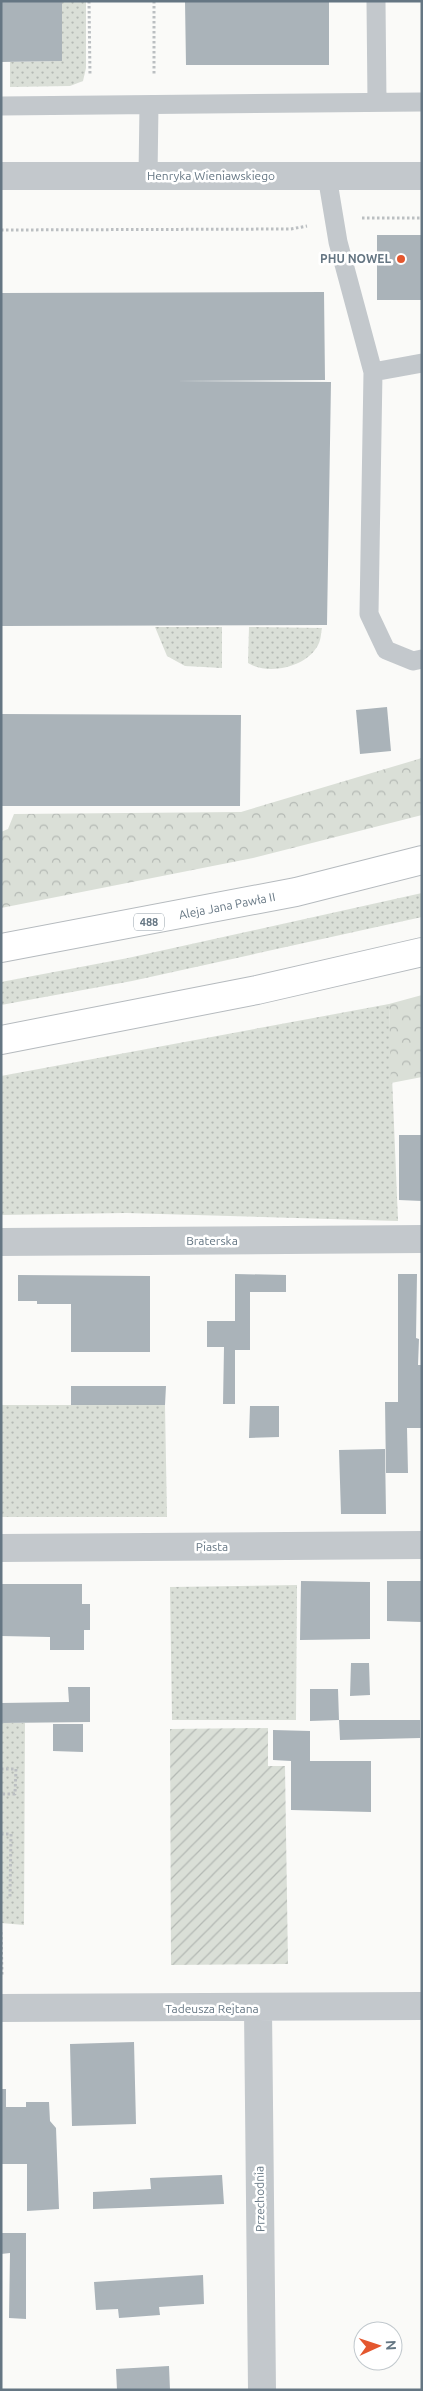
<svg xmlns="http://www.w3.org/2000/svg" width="423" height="2391" font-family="Ubuntu,sans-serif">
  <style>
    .grass { fill: url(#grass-dots) }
    .forest { fill: url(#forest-crowns) }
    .garden { fill: url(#garden-furrows) }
    .building { fill: #aab3b9 }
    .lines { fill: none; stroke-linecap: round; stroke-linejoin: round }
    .primary-casing { stroke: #b5babe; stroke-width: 30 }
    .path { stroke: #bbbfc2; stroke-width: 3; stroke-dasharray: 2.5 2.5; stroke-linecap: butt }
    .lane { stroke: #c3c8cc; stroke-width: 19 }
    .street { stroke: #c3c8cc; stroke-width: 28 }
    .primary { stroke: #fff; stroke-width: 28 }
    .poi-dot { fill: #e4572e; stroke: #fff; stroke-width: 2 }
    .labels { text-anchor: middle; stroke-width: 5; stroke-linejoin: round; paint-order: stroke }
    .shield { fill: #fff; stroke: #939fa8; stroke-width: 1 }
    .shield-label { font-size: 11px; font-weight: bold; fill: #657683 }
    .street-label { font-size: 12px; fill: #657683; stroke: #fff }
    .poi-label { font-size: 12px; font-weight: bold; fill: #657683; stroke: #fff; text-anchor: end }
  </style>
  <defs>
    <pattern id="grass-dots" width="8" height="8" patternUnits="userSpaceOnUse" patternTransform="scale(1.25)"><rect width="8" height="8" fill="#dadfd7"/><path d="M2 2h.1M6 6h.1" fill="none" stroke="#b4b9b4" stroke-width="1.8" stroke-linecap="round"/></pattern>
    <pattern id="forest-crowns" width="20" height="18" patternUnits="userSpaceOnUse" patternTransform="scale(1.25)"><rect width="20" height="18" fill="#dadfd7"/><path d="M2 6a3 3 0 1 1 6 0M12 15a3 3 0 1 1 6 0" fill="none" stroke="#b4b9b4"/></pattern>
    <pattern id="garden-furrows" width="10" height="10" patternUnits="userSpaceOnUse" patternTransform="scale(1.25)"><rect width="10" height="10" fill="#dadfd7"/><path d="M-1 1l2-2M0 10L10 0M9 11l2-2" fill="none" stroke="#b4b9b4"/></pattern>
  </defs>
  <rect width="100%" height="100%" fill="#fafaf8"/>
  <path class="grass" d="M62,1h24v67l-3,13 -13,5 -60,1v-25l52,-1z
    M155,627h67v41l-37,-2 -18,-10z
    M249,627l73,1c-1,4 -1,11 -3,15 -10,24 -51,33 -71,20z
    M422,893v24l-290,64 -131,24v-23l127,-24z
    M389,1004l9,217 -272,-8 -125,2v-139z
    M1,1405h164l2,112h-166z
    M297,1585l-1,135h-124l-2,-133z
    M1,1723h24l-1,202 -23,-2z"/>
  <path class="forest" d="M422,758v57l-169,43 -252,50v-76l7,-3 6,-15 227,-2z
    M422,995v82l-31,6 -2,-79z"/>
  <path class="garden" d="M268,1728v38h17l3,198 -117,1 -1,-236z"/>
  <path class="building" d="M1,1h61v60l-61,1z
    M185,1h144v64h-143z
    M377,235h45v65h-45z
    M324,292l1,88 -151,1 157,1 -4,243 -326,1v-333z
    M387,707l4,44 -31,3 -4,-44z
    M1,714l240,1 -1,91h-239z
    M399,1135h23v66l-23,-1z
    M235,1274l51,1v17h-36v58h-15v54h-12l1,-57h-17v-26h28z
    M398,1274h19l-1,64 3,1 -1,26h4v63h-15l1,45h-22l-1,-71h13z
    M18,1275l132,1v76h-79v-48h-34v-3h-19z
    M71,1386h95l-1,19h-94z
    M250,1406h29v31l-30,1z
    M385,1449l1,65h-45l-2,-64z
    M301,1581l69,1v57l-70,1z
    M387,1581h35v41l-35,-1z
    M1,1584h81v20h8v26h-6v20h-34v-13l-49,-1z
    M351,1663h18l1,32 -20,1z
    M68,1687h22v35l-89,1v-20l68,-1z
    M310,1689h28l1,31h81v18l-80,2 -1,-20 -29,1z
    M53,1724h30v28l-30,-1z
    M273,1730l37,1v30h61v51l-80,-2v-49l-18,-1z
    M134,2042l2,82 -64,2 -2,-82z
    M1,2089h5v18h20v-5h23l1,19 6,7 3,81 -32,2v-47h-26z
    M222,2175l2,29 -131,5v-17l58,-3 -1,-11z
    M1,2233h25v86l-17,-1 1,-65 -9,1z
    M203,2275l1,29 -45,3 1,8 -41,3 -1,-9 -22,1 -2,-28z
    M169,2366l1,24h-53l-1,-21z"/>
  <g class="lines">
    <g class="primary-casing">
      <path id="primary" d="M1,948l295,-56 126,-32
        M1,1040l256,-50 165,-38"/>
    </g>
    <path class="path" d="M89,1l1,75
      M154,1v75
      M362,218h60
      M1,230l290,-1 16,-3
      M1,1769h15l-1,25h-14
      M1,1834h10l-1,63
      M1,1932l1,43"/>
    <path class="lane" d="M376,1l1,101
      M1,106l421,-4
      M148,176l1,-71
      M327,176l11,66 35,130
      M422,363l-49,9 -4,242 17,36 27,11 9,-2"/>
    <path class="street" d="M1,176h421
      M1,1242l421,-3
      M1,1548l421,-3
      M1,2008l421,-2
      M258,2009l4,381"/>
    <use href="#primary" class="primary"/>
  </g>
  <circle class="poi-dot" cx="401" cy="259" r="5"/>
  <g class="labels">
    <rect class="shield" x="134" y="913.5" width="30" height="17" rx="4"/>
    <g class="shield-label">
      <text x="149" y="926">488</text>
    </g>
    <g class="street-label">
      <text x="211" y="180">Henryka Wieniawskiego</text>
      <text transform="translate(227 906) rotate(-11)" y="4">Aleja Jana Pawła II</text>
      <text x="212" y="1245">Braterska</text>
      <text x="212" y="1551">Piasta</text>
      <text x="212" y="2013">Tadeusza Rejtana</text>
      <text transform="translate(260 2199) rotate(-91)" y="4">Przechodnia</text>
    </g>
    <g class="poi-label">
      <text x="391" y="263">PHU NOWEL</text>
    </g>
  </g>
  <rect width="423" height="2391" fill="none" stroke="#657683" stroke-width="5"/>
  <g transform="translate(378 2346) rotate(87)"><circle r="24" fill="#ffffff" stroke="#c1c8cd"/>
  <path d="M0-4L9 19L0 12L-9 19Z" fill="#e4572e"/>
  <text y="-8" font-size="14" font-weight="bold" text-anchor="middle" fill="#657683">N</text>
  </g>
</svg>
